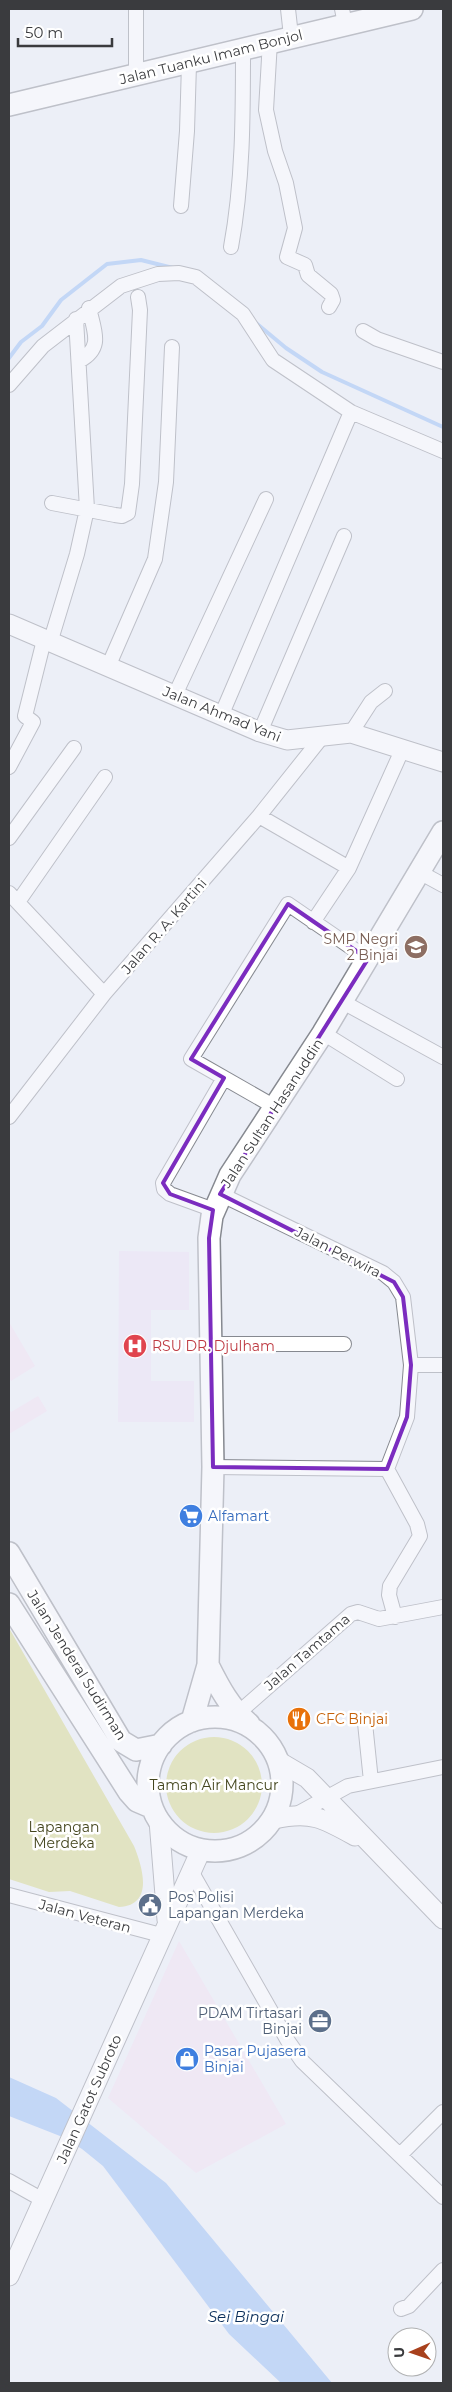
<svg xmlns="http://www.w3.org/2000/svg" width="452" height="2392" font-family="Montserrat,sans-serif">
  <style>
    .commercial { fill: #f1dff0 }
    .medical { fill: #ece0f4 }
    .green { fill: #d2d681 }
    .water { fill: #90baf4 }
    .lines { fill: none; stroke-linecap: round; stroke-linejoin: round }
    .stream { stroke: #90baf4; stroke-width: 4 }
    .street-casing { stroke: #868990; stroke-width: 16 }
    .secondary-casing { stroke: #868990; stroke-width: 21 }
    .primary-casing { stroke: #868990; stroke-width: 24 }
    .street { stroke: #fff; stroke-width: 14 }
    .secondary { stroke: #fff; stroke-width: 19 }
    .primary { stroke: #fff; stroke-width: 21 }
    .marked { fill: none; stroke: #7b2cbf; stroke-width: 4; stroke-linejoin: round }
    .labels { text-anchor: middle; stroke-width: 5; stroke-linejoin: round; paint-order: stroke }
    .street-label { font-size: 14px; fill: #3a3b3e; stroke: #fff }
    .education-label { font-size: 14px; fill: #785e54; stroke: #fff; text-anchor: end }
    .health-label { font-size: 14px; fill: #be3a42; stroke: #fff; text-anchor: start }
    .shop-label { font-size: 14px; fill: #366cbe; stroke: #fff; text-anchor: start }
    .food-label { font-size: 14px; fill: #c56008; stroke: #fff; text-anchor: start }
    .park-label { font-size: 14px; fill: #44461e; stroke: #fff }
    .service-label { font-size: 14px; fill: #4e5e75; stroke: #fff; text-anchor: start }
    .water-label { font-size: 15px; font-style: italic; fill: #0a2e5a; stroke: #fff }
  </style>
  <rect width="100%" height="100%" fill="#eceff7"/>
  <path class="commercial" d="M9,1322l26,44 -24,15 -2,-4z
    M38,1396l9,15 -38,23v-25l2,3z
    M179,1941l107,183 -90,49 -88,-75z"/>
  <path class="medical" d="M119,1251l70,1v58h-38v71h43v41h-76z"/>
  <path class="green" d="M9,1628l125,218c8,20 21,59 -15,61l-49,-16 -21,1 -40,-13z
    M166 1785a48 48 0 1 1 96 0a48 48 0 1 1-96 0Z"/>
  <path class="water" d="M9,2077l47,21 110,85 166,200h-51l-52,-49 -126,-168 -21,-17 -22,-13 -51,-20z"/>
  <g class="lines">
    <path class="stream" d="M256,323l30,25 36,24 121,55
      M9,358l12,-16 21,-16 19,-26 46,-36 34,-4 32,8"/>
    <g class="street-casing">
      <path id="street" d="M136,9v67
        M288,9l3,27
        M342,9l3,15
        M270,41l-4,69 9,41 11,32 9,45 -8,29 18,8 3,10 23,19 2,6 -4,7
        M181,206l6,-75 2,-67
        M231,247c12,-65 12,-132 12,-198
        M363,331l14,8 66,23
        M79,361c25,-13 15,-30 10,-53
        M9,385l34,-39 78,-60 37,-12 21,-1 17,4 47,37 30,46 78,52 92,39
        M52,503l63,12 7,1 6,-3 4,-29 8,-174 -2,-13
        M50,643l27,-89 10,-45 -11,-190
        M108,667l47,-108 11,-77 6,-135
        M175,695l91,-196
        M221,716l130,-304
        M260,732l84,-196
        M351,733l20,-31 14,-11
        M9,767l24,-45 -8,-6 19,-76
        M259,816l90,52
        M9,838l65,-90
        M421,873l22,12
        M9,893l95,101
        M18,902l87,-125
        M313,922l36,-54 54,-120
        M341,1001l102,56
        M323,1033l74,46
        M275,1107l-84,-48 97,-155 80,55
        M9,1117l95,-123 155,-178 63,-79
        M214,1210l-44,-16 -6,-5 -1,-6 61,-105
        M212,1344h132
        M411,1365h32
        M213,1467l174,2 20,-52 4,-52 -8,-68 -9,-15 -11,-9 -163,-79
        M387,1469l30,55 3,12 -30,50 -1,9 6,22
        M237,1714l114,-100 7,-2 21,7 64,-12
        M365,1723l6,58
        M297,1814l51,-28 95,-19
        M191,1871l97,170 14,20 141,136
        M9,1895l152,40
        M401,2154l42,-42
        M9,2181l34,19
        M401,2309l8,-3 34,-36"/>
    </g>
    <g class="secondary-casing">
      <path id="secondary" d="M9,624l251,108 27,8 64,-7 92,29
        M278,1761l29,17 136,141
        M274,1819c37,-8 49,-1 81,17
        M159,1821l8,99
        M9,2276l192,-426"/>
    </g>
    <g class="primary-casing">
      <path id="primary" d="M9,105c135,-31 269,-65 403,-96
        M9,1553l112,188 15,9 25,-5
        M9,1604l120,188 8,9 14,6
        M208,1665c11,22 22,43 41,59
        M148 1784a67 67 0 1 1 134 0a67 67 0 1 1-134 0Z
        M192,1721l16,-56 5,-198 -4,-229 3,-22 18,-41 93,-142 120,-201"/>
    </g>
    <use href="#street" class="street"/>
    <use href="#secondary" class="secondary"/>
    <use href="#primary" class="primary"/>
  </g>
  <path d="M0 0H452V2392H0ZM288,904l80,55 -148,235 174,88 9,15 8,68 -4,52 -20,52 -174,-2 -4,-229 4,-28 -43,-16 -7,-11 61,-105 -33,-19z" fill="#eceff7" fill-opacity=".55" fill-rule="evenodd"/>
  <path class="marked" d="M288,904l80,55 -148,235 174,88 9,15 8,68 -4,52 -20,52 -174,-2 -4,-229 4,-28 -43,-16 -7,-11 61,-105 -33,-19z"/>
  <defs>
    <g id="school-disc" transform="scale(1.25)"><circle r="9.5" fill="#8d6e63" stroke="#fff"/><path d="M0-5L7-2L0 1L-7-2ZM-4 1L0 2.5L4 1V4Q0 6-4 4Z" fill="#fff"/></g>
    <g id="hospital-disc" transform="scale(1.25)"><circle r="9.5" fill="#e0444e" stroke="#fff"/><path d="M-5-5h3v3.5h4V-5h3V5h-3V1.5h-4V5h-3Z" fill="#fff"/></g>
    <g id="supermarket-disc" transform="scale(1.25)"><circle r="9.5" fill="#3f7fe0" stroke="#fff"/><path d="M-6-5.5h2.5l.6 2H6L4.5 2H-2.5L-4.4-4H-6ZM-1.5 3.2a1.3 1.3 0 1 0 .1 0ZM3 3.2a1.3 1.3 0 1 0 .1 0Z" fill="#fff"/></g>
    <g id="restaurant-disc" transform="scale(1.25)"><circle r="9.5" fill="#e8710a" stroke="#fff"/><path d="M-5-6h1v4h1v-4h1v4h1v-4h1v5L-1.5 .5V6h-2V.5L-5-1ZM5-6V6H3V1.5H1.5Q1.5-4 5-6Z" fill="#fff"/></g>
    <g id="civic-disc" transform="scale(1.25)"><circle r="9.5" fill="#5c6f8a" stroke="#fff"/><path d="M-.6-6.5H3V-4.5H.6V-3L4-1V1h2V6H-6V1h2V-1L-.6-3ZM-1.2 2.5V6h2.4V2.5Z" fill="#fff"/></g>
    <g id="office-disc" transform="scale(1.25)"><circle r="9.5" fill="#5c6f8a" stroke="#fff"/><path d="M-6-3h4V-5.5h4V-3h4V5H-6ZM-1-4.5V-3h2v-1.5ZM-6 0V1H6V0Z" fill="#fff"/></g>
    <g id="shop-disc" transform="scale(1.25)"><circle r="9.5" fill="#3f7fe0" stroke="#fff"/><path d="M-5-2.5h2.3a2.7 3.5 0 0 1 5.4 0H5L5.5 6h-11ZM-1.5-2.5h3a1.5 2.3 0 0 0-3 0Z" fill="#fff"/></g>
  </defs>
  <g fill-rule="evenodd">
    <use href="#school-disc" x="416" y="947"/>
    <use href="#hospital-disc" x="135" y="1346"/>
    <use href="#supermarket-disc" x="191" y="1516"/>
    <use href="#restaurant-disc" x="299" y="1719"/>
    <use href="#civic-disc" x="150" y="1905"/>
    <use href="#office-disc" x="320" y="2021"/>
    <use href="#shop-disc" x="187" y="2059"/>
  </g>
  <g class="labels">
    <g class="street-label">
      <text transform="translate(211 57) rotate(-14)" y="5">Jalan Tuanku Imam Bonjol</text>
      <text transform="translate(222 714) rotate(22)" y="5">Jalan Ahmad Yani</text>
      <text transform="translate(164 926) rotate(-49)" y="5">Jalan R. A. Kartini</text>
      <text transform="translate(272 1113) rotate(-57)" y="5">Jalan Sultan Hasanuddin</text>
      <text transform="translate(338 1252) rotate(27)" y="5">Jalan Perwira</text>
      <text transform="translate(307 1652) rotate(-41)" y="5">Jalan Tamtama</text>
      <text transform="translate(77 1665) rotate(58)" y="5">Jalan Jenderal Sudirman</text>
      <text transform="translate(85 1916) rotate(15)" y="5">Jalan Veteran</text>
      <text transform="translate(89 2099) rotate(-66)" y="5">Jalan Gatot Subroto</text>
    </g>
    <g class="education-label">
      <text x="398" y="944">SMP Negri<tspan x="398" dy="16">2 Binjai</tspan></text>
    </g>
    <g class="health-label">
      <text x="152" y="1351">RSU DR. Djulham</text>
    </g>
    <g class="shop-label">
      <text x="208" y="1521">Alfamart</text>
      <text x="204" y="2056">Pasar Pujasera<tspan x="204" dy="16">Binjai</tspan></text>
    </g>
    <g class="food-label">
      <text x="316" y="1724">CFC Binjai</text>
    </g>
    <g class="park-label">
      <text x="214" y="1790">Taman Air Mancur</text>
      <text x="64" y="1832">Lapangan<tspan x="64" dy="16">Merdeka</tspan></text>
    </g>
    <g class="service-label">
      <text x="168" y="1902">Pos Polisi<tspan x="168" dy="16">Lapangan Merdeka</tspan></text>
      <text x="302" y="2018" text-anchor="end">PDAM Tirtasari<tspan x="302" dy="16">Binjai</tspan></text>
    </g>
    <g class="water-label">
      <text x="246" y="2322">Sei Bingai</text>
    </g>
  </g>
  <rect width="452" height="2392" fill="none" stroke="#3a3b3e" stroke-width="20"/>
  <g transform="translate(412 2352) rotate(268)"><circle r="24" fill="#ffffff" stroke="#b0b1b2"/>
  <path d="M0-4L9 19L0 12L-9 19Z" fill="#a8411d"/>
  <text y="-8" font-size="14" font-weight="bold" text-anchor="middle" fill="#3a3b3e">U</text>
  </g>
  <path d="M18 38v8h94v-8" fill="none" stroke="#3a3b3e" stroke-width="2.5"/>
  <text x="25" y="38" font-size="15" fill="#3a3b3e" stroke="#ffffff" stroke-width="4" paint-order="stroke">50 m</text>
</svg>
